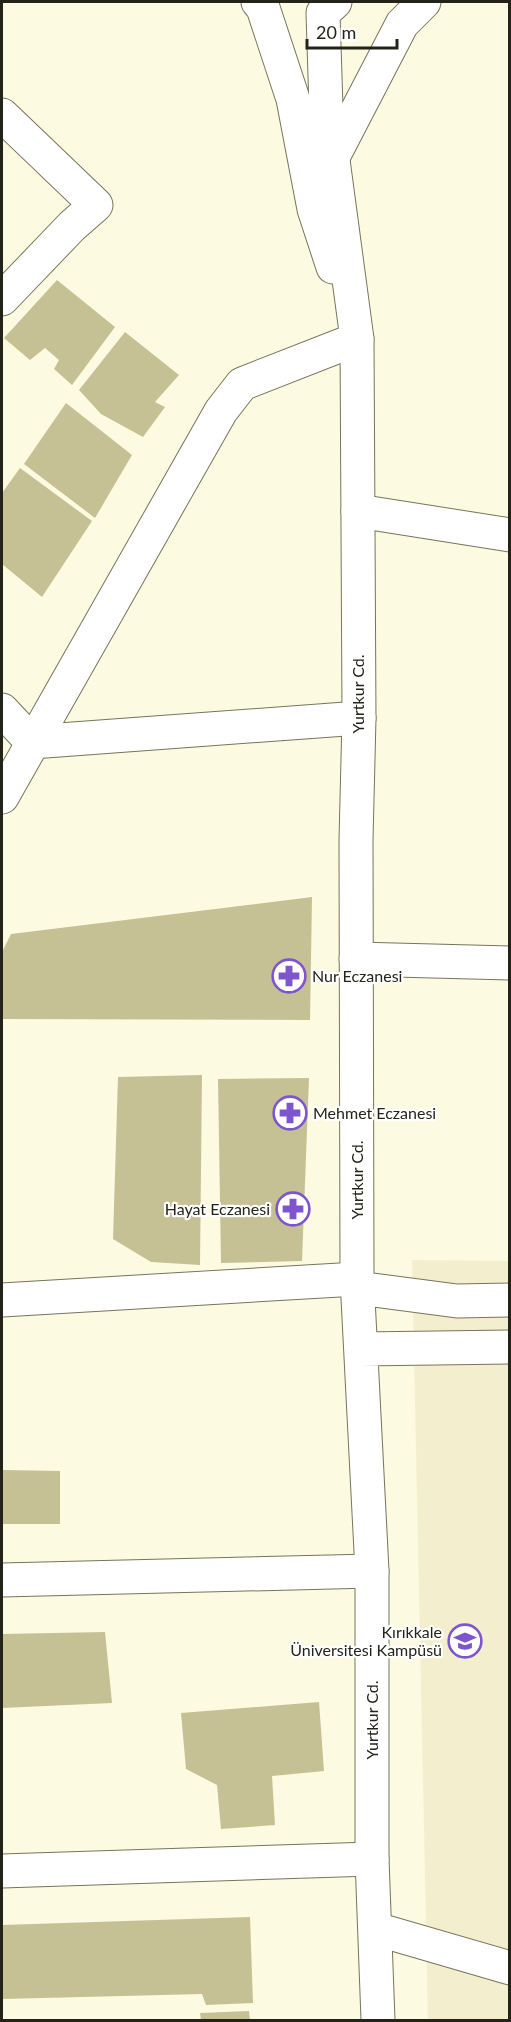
<svg xmlns="http://www.w3.org/2000/svg" width="511" height="2022" font-family="Lato,sans-serif">
  <style>
    .built { fill: #f3efce }
    .building { fill: #c6c194 }
    .lines { fill: none; stroke-linecap: round; stroke-linejoin: round }
    .minor-casing { stroke: #76745d; stroke-width: 35 }
    .tertiary-casing { stroke: #76745d; stroke-width: 35 }
    .trunk-casing { stroke: #76745d; stroke-width: 35 }
    .minor { stroke: #fff; stroke-width: 33 }
    .tertiary { stroke: #fff; stroke-width: 33 }
    .trunk { stroke: #fff; stroke-width: 33 }
    .labels { text-anchor: middle; stroke-width: 4.5; stroke-linejoin: round; paint-order: stroke }
    .street-label { font-size: 16px; fill: #24231a; stroke: #fff }
    .poi-label { font-size: 16px; fill: #24231a; stroke: #fff; text-anchor: start }
  </style>
  <rect width="100%" height="100%" fill="#fcfae0"/>
  <path class="built" d="M412,1260l97,1v759h-81z"/>
  <path class="building" d="M57,280l58,47 -43,58 -18,-16 5,-9 -14,-12 -15,12 -26,-22z
    M125,332l54,43 -24,27 10,5 -22,30 -42,-23 -22,-24z
    M66,403l66,52 -37,63 -71,-54z
    M20,468l72,53 -50,76 -40,-33v-71z
    M312,897l-2,123 -308,-1v-67l9,-18z
    M202,1075l-2,190 -49,-3 -38,-23 5,-162z
    M309,1078l-7,183 -81,2 -3,-184z
    M2,1470l58,1v53h-58z
    M105,1632l7,71 -110,5v-74z
    M319,1702l5,69 -52,5 3,49 -54,4 -4,-44 -31,-16 -5,-56z
    M250,1917l3,86 -47,2 -4,-11 -200,5v-74z
    M249,2011l1,9h-49l-1,-7z"/>
  <g class="lines">
    <g class="minor-casing">
      <path id="minor" d="M2,115l94,90 -24,21 -70,73
        M358,511l152,24
        M2,710l30,32 327,-24
        M2,797l219,-386 21,-27 115,-45
        M356,959l154,4
        M2,1300l355,-21
        M2,1580l370,-9
        M2,1871l370,-12
        M376,1929l134,39"/>
    </g>
    <g class="tertiary-casing">
      <path id="tertiary" d="M258,2l5,6 30,91 21,110 19,58
        M335,2l-12,11 3,95 31,231 2,379 -3,122 1,439 15,292v288l6,161
        M358,1288l99,13 53,-1
        M361,1349l149,-2"/>
    </g>
    <g class="trunk-casing">
      <path id="trunk" d="M333,157l69,-133 22,-22"/>
    </g>
    <use href="#minor" class="minor"/>
    <use href="#tertiary" class="tertiary"/>
    <use href="#trunk" class="trunk"/>
  </g>
  <defs>
    <g id="pharmacy-ring" transform="scale(1.725)"><circle r="9.5" fill="#fff" stroke="#7c55cf" stroke-width="1.5"/><path d="M-2-6h4v4h4v4h-4v4h-4v-4h-4v-4h4Z" fill="#7c55cf"/></g>
    <g id="university-ring" transform="scale(1.725)"><circle r="9.5" fill="#fff" stroke="#7c55cf" stroke-width="1.5"/><path d="M0-5L7-2L0 1L-7-2ZM-4 1L0 2.5L4 1V4Q0 6-4 4Z" fill="#7c55cf"/></g>
  </defs>
  <g fill-rule="evenodd">
    <use href="#pharmacy-ring" x="289" y="976"/>
    <use href="#pharmacy-ring" x="290" y="1113"/>
    <use href="#pharmacy-ring" x="293" y="1209"/>
    <use href="#university-ring" x="465" y="1641"/>
  </g>
  <g class="labels">
    <g class="street-label">
      <text transform="translate(358 694) rotate(-90)" y="6">Yurtkur Cd.</text>
      <text transform="translate(357 1180) rotate(-90)" y="6">Yurtkur Cd.</text>
      <text transform="translate(372 1720) rotate(-90)" y="6">Yurtkur Cd.</text>
    </g>
    <g class="poi-label">
      <text x="312" y="982">Nur Eczanesi</text>
      <text x="313" y="1119">Mehmet Eczanesi</text>
      <text x="270" y="1215" text-anchor="end">Hayat Eczanesi</text>
      <text x="442" y="1638" text-anchor="end">Kırıkkale<tspan x="442" dy="18">Üniversitesi Kampüsü</tspan></text>
    </g>
  </g>
  <rect width="511" height="2022" fill="none" stroke="#24231a" stroke-width="6"/>
  <path d="M307 39v9h90v-9" fill="none" stroke="#24231a" stroke-width="3"/>
  <text x="316" y="39" font-size="18" fill="#24231a" stroke="#ffffff" stroke-width="4.5" paint-order="stroke">20 m</text>
</svg>
